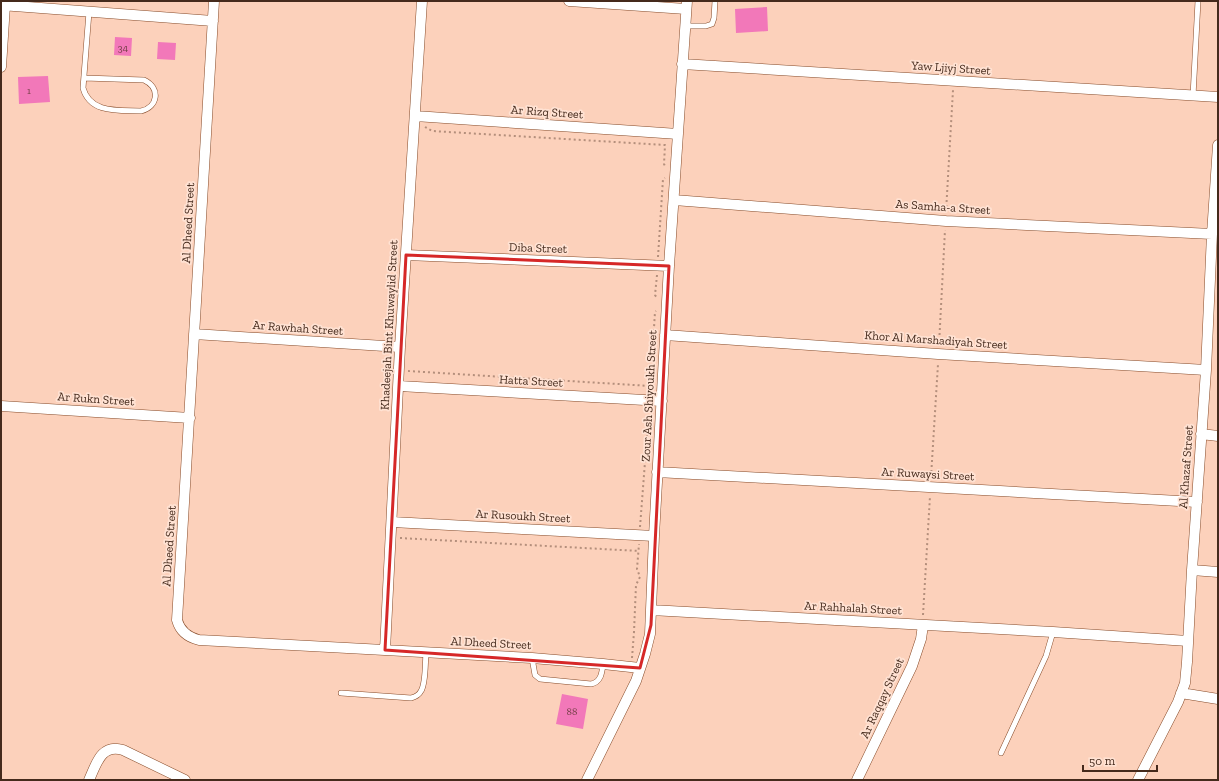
<svg xmlns="http://www.w3.org/2000/svg" width="1219" height="781" font-family="'Zilla Slab',serif">
  <style>
    .building { fill: #f278b9 }
    .lines { fill: none; stroke-linecap: round; stroke-linejoin: round }
    .lane-casing { stroke: #874b29; stroke-width: 6 }
    .street-casing { stroke: #874b29; stroke-width: 11 }
    .path { stroke: #b48f7c; stroke-width: 2; stroke-dasharray: 2 3; stroke-linecap: butt }
    .lane { stroke: #fff; stroke-width: 5 }
    .street { stroke: #fff; stroke-width: 10 }
    .marked { fill: none; stroke: #d62828; stroke-width: 3; stroke-linejoin: round }
    .labels { text-anchor: middle; stroke-width: 3.5; stroke-linejoin: round; paint-order: stroke }
    .number-label { font-size: 10px; fill: #703e43 }
    .street-label { font-size: 12px; fill: #452a1c; stroke: #ffe2d3 }
  </style>
  <rect width="100%" height="100%" fill="#fcd1bb"/>
  <path class="building" d="M767,7l1,24 -32,2 -1,-24z
    M115,37l17,1 -1,18 -17,-1z
    M158,42l18,1 -1,17 -18,-1z
    M48,76l2,26 -31,2 -1,-27z
    M562,694l26,5 -5,30 -27,-5z"/>
  <g class="lines">
    <g class="lane-casing">
      <path id="lane" d="M685,26h21l6,-2 2,-6 1,-17
        M84,78l60,2c17,8 14,27 -3,31 -22,-1 -51,3 -58,-23l6,-76
        M1193,96l5,-95
        M532,658l3,17 5,4 51,5c10,-2 11,-11 12,-20
        M341,693l70,5c4,-1 8,-3 10,-7 5,-8 4,-28 5,-38
        M1001,753l45,-97 7,-24"/>
    </g>
    <g class="street-casing">
      <path id="street" d="M214,1l-37,619c3,11 10,17 22,20l333,18 71,6 37,4
        M569,1l117,8
        M1,5l212,16
        M682,64l536,33
        M1,67l4,-62
        M415,116l263,18
        M674,200l272,21 266,13
        M406,255l263,11
        M194,334l206,13
        M665,335l273,19 268,16
        M399,386l263,15
        M1,406l189,12
        M1201,434l17,2
        M657,472l540,30
        M392,522l262,14
        M1192,570l26,2
        M651,610l402,22 135,9
        M385,650l15,-303 22,-346
        M1181,693l37,6
        M89,780c7,-15 12,-37 34,-30l62,30
        M587,780l49,-99 9,-27 5,-20 4,-98 15,-270 18,-265
        M857,780l55,-114 9,-27 2,-14
        M1138,780l40,-78 7,-19 2,-21 5,-92 14,-200 6,-136 6,-89"/>
    </g>
    <path class="path" d="M425,127l7,4 233,14 -1,19 2,4
      M946,212l7,-122
      M658,257l5,-78 2,-1
      M657,275l-2,20 2,3
      M939,345l6,-115
      M408,371l242,15
      M650,391l5,-79 1,-1
      M931,477l7,-113
      M640,527l9,-117
      M400,538l239,13
      M923,615l7,-119
      M632,658l2,-26 2,-47 4,-8 -3,-8 2,-25"/>
    <use href="#lane" class="lane"/>
    <use href="#street" class="street"/>
  </g>
  <path class="marked" d="M406,255l263,11 -18,359 -11,43 -255,-18z"/>
  <g class="labels">
    <g class="number-label">
      <text x="123" y="51">34</text>
      <text x="29" y="94">1</text>
      <text x="572" y="715">88</text>
    </g>
    <g class="street-label">
      <text transform="translate(951 68) rotate(4)" y="4">Yaw Ljiyj Street</text>
      <text transform="translate(547 112) rotate(4)" y="4">Ar Rizq Street</text>
      <text transform="translate(943 207) rotate(4)" y="4">As Samha-a Street</text>
      <text transform="translate(188 223) rotate(-87)" y="4">Al Dheed Street</text>
      <text transform="translate(538 248) rotate(2)" y="4">Diba Street</text>
      <text transform="translate(389 325) rotate(-87)" y="4">Khadeejah Bint Khuwaylid Street</text>
      <text transform="translate(298 328) rotate(4)" y="4">Ar Rawhah Street</text>
      <text transform="translate(936 340) rotate(4)" y="4">Khor Al Marshadiyah Street</text>
      <text transform="translate(531 381) rotate(3)" y="4">Hatta Street</text>
      <text transform="translate(649 396) rotate(-87)" y="4">Zour Ash Shiyoukh Street</text>
      <text transform="translate(96 399) rotate(4)" y="4">Ar Rukn Street</text>
      <text transform="translate(1186 467) rotate(-86)" y="4">Al Khazaf Street</text>
      <text transform="translate(928 474) rotate(3)" y="4">Ar Ruwaysi Street</text>
      <text transform="translate(523 516) rotate(3)" y="4">Ar Rusoukh Street</text>
      <text transform="translate(169 546) rotate(-86)" y="4">Al Dheed Street</text>
      <text transform="translate(853 608) rotate(3)" y="4">Ar Rahhalah Street</text>
      <text transform="translate(491 643) rotate(3)" y="4">Al Dheed Street</text>
      <text transform="translate(882 698) rotate(-65)" y="4">Ar Raqqay Street</text>
    </g>
  </g>
  <rect width="1219" height="781" fill="none" stroke="#452a1c" stroke-width="4"/>
  <path d="M1083 765v6h74v-6" fill="none" stroke="#452a1c" stroke-width="2"/>
  <text x="1089" y="765" font-size="12" fill="#452a1c" stroke="#ffe2d3" stroke-width="3" paint-order="stroke">50 m</text>
</svg>
